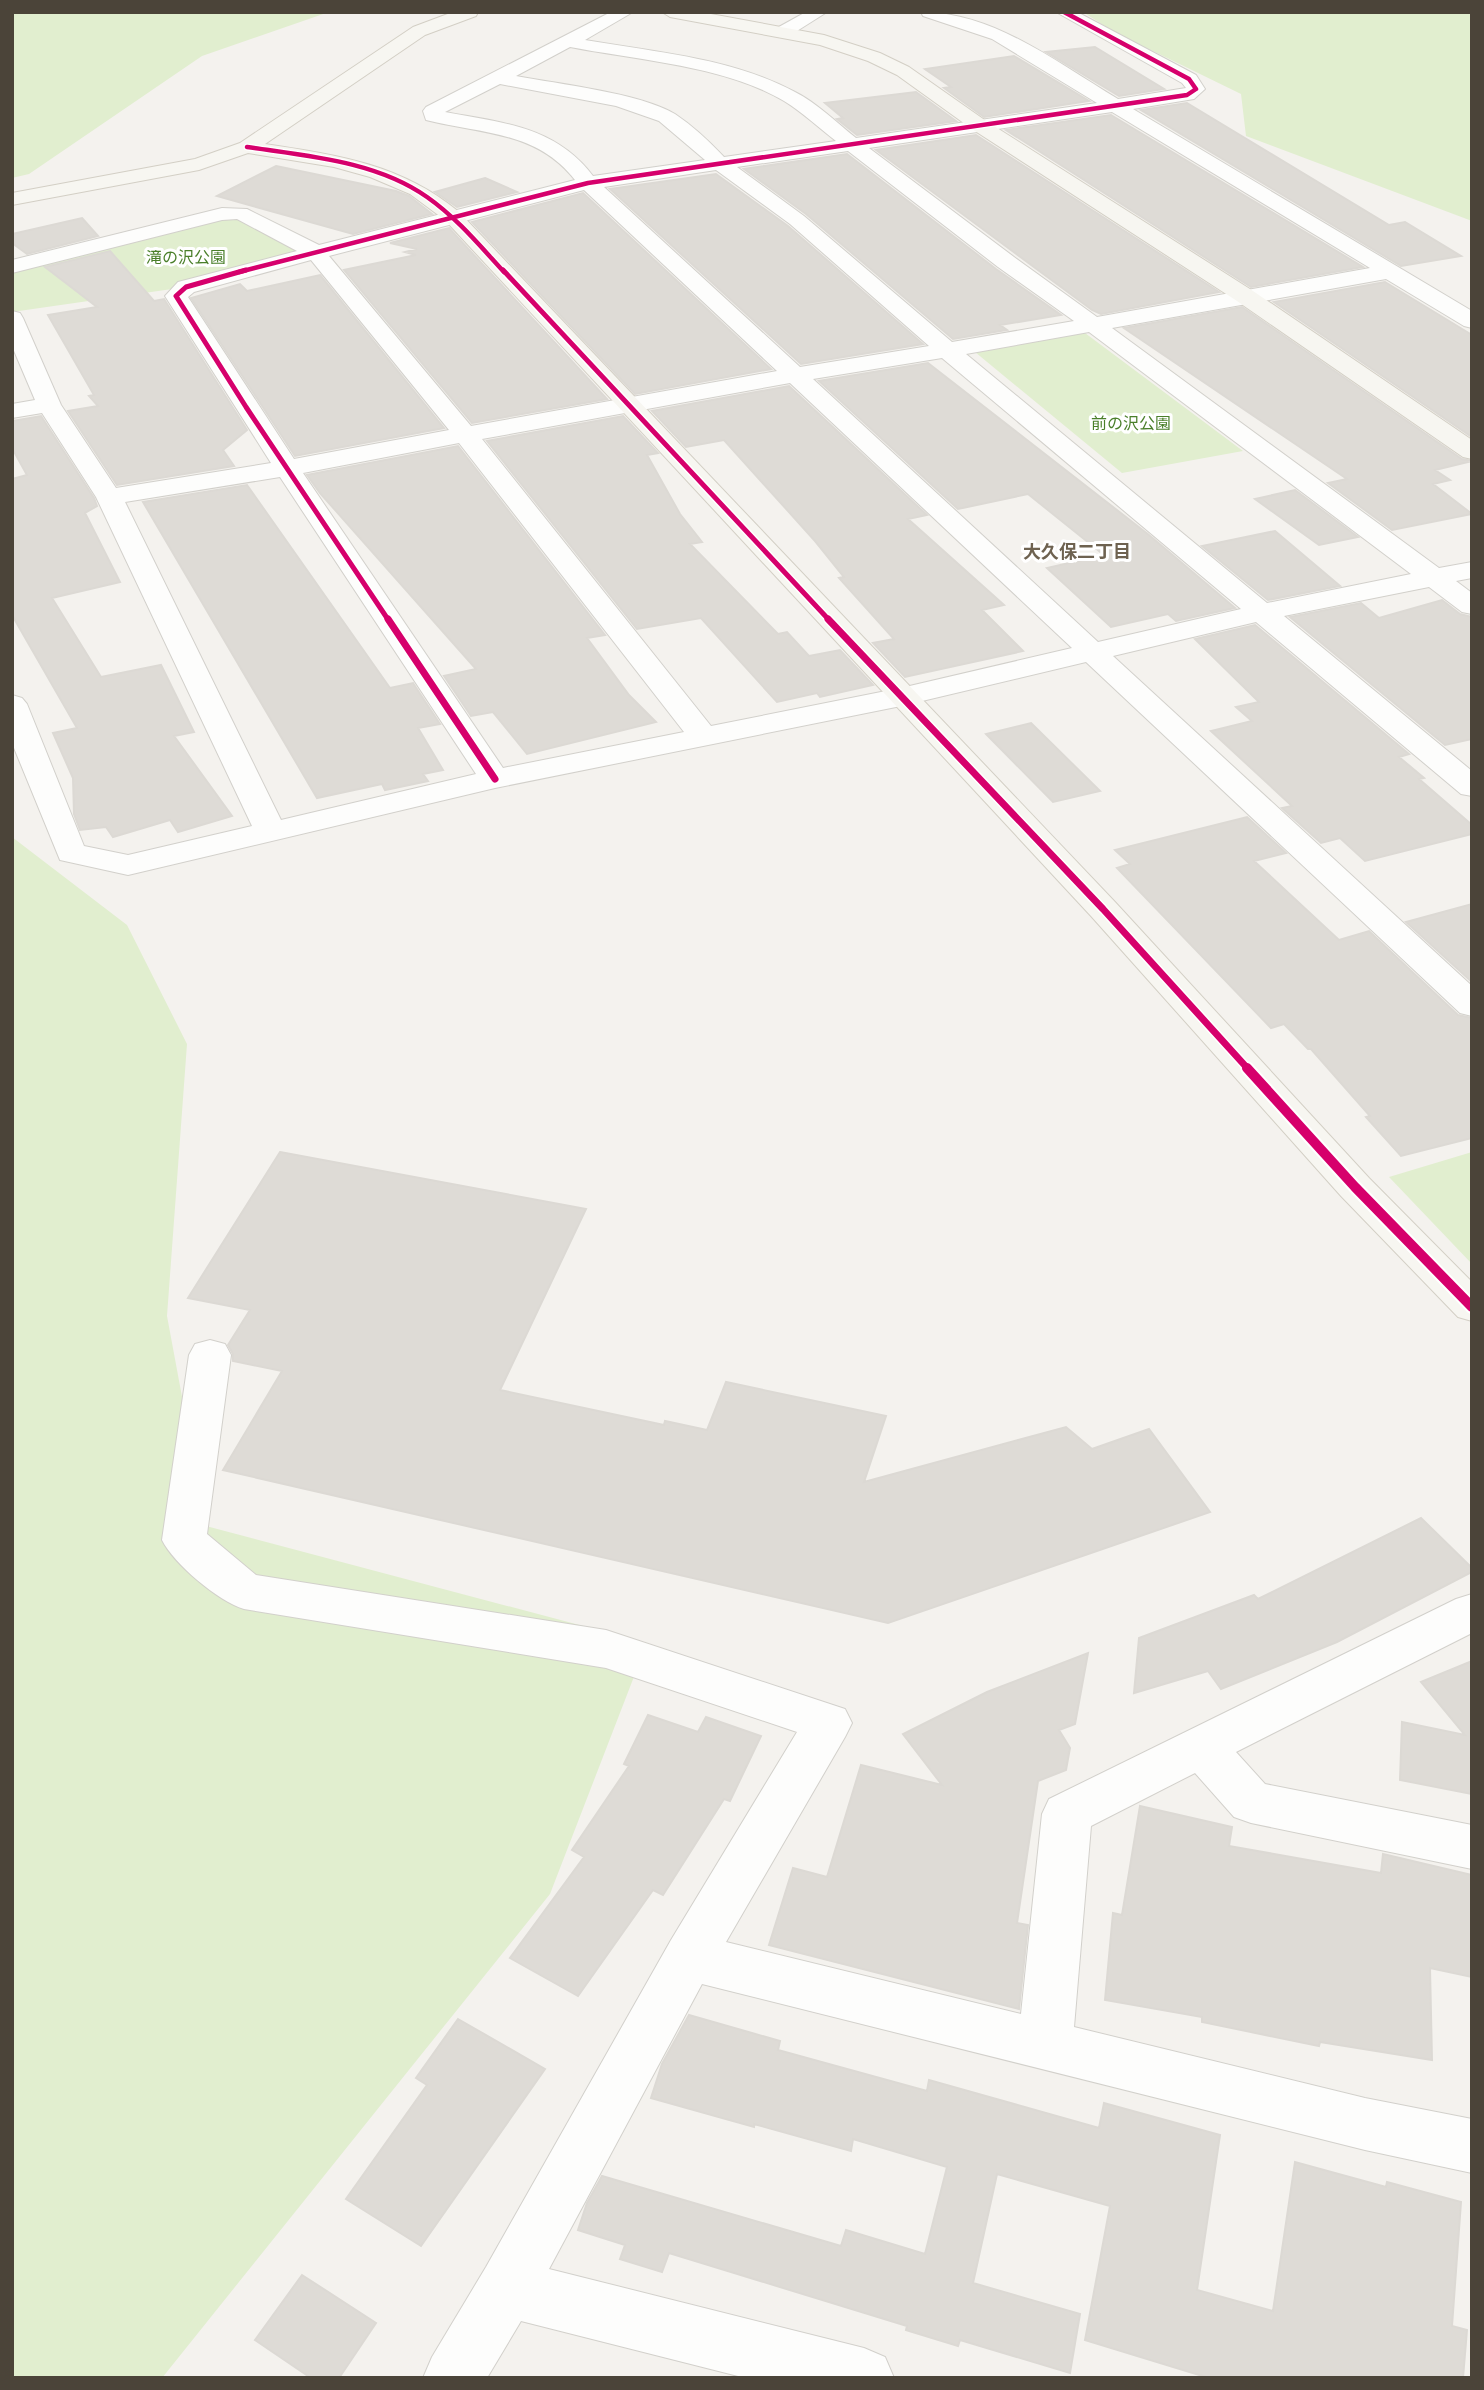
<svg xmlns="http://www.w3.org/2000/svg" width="1484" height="2390" font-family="Roboto,'Noto Sans JP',sans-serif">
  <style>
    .green { fill: #e1eecf }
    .building { fill: #dedbd6; stroke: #dcd9d4; stroke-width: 2 }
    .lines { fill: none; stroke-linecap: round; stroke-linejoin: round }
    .street-casing { stroke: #d2d0cb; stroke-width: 2 }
    .secondary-casing { stroke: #d3cfc5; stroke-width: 2 }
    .street { fill: #fdfdfc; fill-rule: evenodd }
    .secondary { fill: #f7f6f1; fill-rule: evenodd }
    .cycleway-far3-casing { stroke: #fff; stroke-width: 7 }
    .cycleway-far2-casing { stroke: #fff; stroke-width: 8 }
    .cycleway-far1-casing { stroke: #fff; stroke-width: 10 }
    .cycleway-casing { stroke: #fff; stroke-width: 14 }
    .cycleway-far3 { stroke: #d6006c; stroke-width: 4.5 }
    .cycleway-far2 { stroke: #d6006c; stroke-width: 5 }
    .cycleway-far1 { stroke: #d6006c; stroke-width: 7 }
    .cycleway { stroke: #d6006c; stroke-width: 10 }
    .labels { text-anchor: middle; stroke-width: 6; stroke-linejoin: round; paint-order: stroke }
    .far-park-label { font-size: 16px; fill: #4a7f2a; stroke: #fff }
    .far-neighbourhood-label { font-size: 18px; font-weight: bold; fill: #6e6250; stroke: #fff }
  </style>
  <rect width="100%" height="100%" fill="#f4f2ee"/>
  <path class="green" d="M12,12h317l-127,44 -173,118 -17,4z
    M1083,12h389v209l-226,-85 -5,-42 -127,-62z
    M240,213l75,39 -129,35 -174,25v-45z
    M1085,333l158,118 -121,22 -147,-121z
    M12,837l115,88 60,119 -20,272 39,210 441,117 -97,251 -388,484h-150z
    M1472,1152v112l-83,-87z"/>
  <path class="building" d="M1095,47l69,42 -45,7 -73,-44z
    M1014,56l75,45 -105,16 -40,-29 7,-1 -26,-18z
    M916,92l40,29 -99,14 -20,-16 6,-1 -18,-15z
    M1187,103l202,122 16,-3 56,34 -60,10 -260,-156z
    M1111,115l252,152 -112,20 -245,-157z
    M976,135l243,157 -118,22 -9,-4 -216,-160z
    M847,154l149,115 65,46 -61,10 7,5 -54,9 -147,-125 -62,-45z
    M276,166l120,25 13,5 23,18 -79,20 -136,-38z
    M716,174l72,52 135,118 -122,20 -191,-175z
    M485,178l32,14 -60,15 -22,-15z
    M583,193l188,176 -136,25 -163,-172z
    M82,218l16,18 -71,18 -15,-11v-9z
    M449,228l158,171 -135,24 -128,-153 72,-15 -11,-3 12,-3 -27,-6z
    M110,251l44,50 10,-2 83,131 -24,20 11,16 -117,19 -49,-74 30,-5 -9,-10 5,-1 -46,-80 49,-8 -52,-40z
    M320,275l124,153 -149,28 -104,-158 49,-14 7,7z
    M1385,282l87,53v102l-198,-135z
    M1242,307l220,152 10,2 -37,9 15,10 -17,4 39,30 -80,16 -64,-47 19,-4 -223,-151z
    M928,363l221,172 86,73 -59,13 -8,-7 -57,13 -64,-59 57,-13 -76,-61 -70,15 -139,-128z
    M789,386l138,129 -19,4 96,86 -22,5 41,41 -118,26 -32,-34 21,-4 -55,-61 5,-1 -29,-36 -91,-101 -38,7 -34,-36z
    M41,416l53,82 3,8 -12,7 35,69 -68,16 49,79 60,-12 33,67 -20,4 58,80 -54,16 -8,-12 -57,17 -7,-10 -26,3 -6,-16 -1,-36 -20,-45 24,-5 -65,-113v-136l15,-4 -15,-27v-27z
    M623,416l35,37 -11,2 33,59 22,28 -12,2 88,90 9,-2 22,24 31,-6 33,35 -53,12 -3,-4 -40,9 -76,-84 -64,11 -150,-188z
    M458,446l147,189 -18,3 42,57 27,27 -129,32 -34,-42 -22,4 -27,-40 32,-7 -156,-176 -13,-18z
    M247,485l143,203 23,-5 27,41 -22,4 25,42 -20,4 5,7 -43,9 -3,-6 -65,14 -174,-296z
    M1295,490l63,47 -39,8 -64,-46z
    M1275,531l65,55 -72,14 -66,-54z
    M1442,600l18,14 12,3v122l-27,6 -155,-128 71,-14 18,15z
    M1255,625l154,129 -10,3 25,21 -5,1 53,46v9l-107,27 -25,-23 -19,5 -39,-35 10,-2 -81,-75 41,-10 -16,-14 23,-5 -64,-63z
    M1031,723l69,68 -47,11 -67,-68z
    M1247,817l39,36 -32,8 85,79 30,-9 89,84 14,3v120l-71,18 -35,-39 4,-1 -59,-67h-3l-24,-25 -13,4 -154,-160 13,-4 -15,-14z
    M1472,904v78l-66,-60z
    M280,1152l306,57 -86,181 164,35 1,-4 42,9 19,-48 160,34 -22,66 202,-55 26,22 57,-20 61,83 -322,111 -665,-153 59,-99 -49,-10v-7l-5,-9 22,-35 -62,-12z
    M1421,1518l51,50v4l-135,70 -116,47 -13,-18 -74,22 5,-55 115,-43 4,4z
    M1088,1653l-13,71 -16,6 11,18 -4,22 -28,11 -21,142 11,2 -9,84 -250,-64 24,-77 34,9 34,-112 81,20 -39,-51 84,-42z
    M1472,1661v133l-72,-14 2,-58 63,13 -44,-53z
    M648,1715l50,17 8,-15 55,19 -31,65 -6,-2 -61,96 -10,-5 -75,106 -68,-38 74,-101 -12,-7 57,-84 -5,-2z
    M1140,1806l92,21 -3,19 152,27 2,-19 89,21v102l-42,-9 2,92 -112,-18 -1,4 -117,-24v-5l-97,-17 8,-87 9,2z
    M689,2015l91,26 -2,9 149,41 2,-11 170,48 5,-25 116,32 -23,155 76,21 22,-149 91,25 1,-5 74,20 -9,124 15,4 -4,48h-254l-124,-38 25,-134 -113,-32 -24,109 107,31 -10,59 -110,-33 -2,6 -52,-16 1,-4 -238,-73 -7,19 -42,-13 5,-14 -47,-15 9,-27 15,-27 239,70 5,-16 79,24 22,-87 -94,-28 -2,12 -97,-27v3l-103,-29 11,-34z
    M458,2019l87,50 -124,177 -75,-47 81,-114 -11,-7z
    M302,2275l74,48 -37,55h-28l-56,-38z"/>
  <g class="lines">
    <g class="street-casing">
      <path id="street" d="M611,12h22l-48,28c70,12 147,18 210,52 22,11 42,31 61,46l241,-35 -105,-64 -69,-23 -2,-4c73,0 136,51 197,87l68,-11 -4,-5 -126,-71h21l119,63 9,14 -11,10 -61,10 339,202v17l-8,-2 -78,-47 -274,49 327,240 33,-6v16l-16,3 16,12v21l-10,-2 -33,-25 -145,29 188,155v25l-11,-2 -205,-172 -143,34 359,330v30l-12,-3 -374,-351 -185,44 -406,82 -367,87 -68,-15 -48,-117v-48l10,3 5,6 57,142 44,9 124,-29 -156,-329 -54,-84 -30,5v-14l23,-4 -23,-54v-35l8,2 3,5 38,87 55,83 155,-25 -106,-167 13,-14 119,-31 -60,-32 -15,1 -210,53v-13l210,-52 25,1 72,36 256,-65c-38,-49 -93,-46 -149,-60l-3,-9 3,-4zM570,47c67,13 156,19 214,54 18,11 35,27 52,40l-112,16c-15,-16 -31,-31 -49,-43 -35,-21 -117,-30 -159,-38zM500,84l116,22 43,15 46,39 -112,16c-38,-50 -90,-53 -148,-64zM1112,112l258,156 -273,49 -83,-60 -145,-109zM848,151l150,116 76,54 -122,21 -148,-126 -67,-49zM716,170l74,54 139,122 -129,21 -196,-180zM584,190l193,181 -306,55 -142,-170zM311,260l138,170 -155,29 -106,-162 6,-5zM1089,332l322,242 -144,29 -301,-249zM942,358l299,251 -143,33 -285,-263zM790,383l282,265 -171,40 -190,38 -229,-287zM459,443l225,289 -181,36 -200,-295zM280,477l196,297 -195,46 -156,-318z
        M806,12h21l-38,24h-12l-3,-4 3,-4z
        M210,1340l15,4 6,11 -24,179 49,41 350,55 239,79 7,14 -7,14 -119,205 295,72 21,-200 7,-15 407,-200 16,-5v39l-236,119 29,32 207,41v44l-221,-46 -17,-6 -39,-44 -104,53 -17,201 291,71 107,21v54l-107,-23 -663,-166 -153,285 315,79 21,9 9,21h-148l-225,-57 -34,57h-64l9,-21 54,-90 185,-327 126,-208 -191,-64 -362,-59c-26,-8 -70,-45 -82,-69l27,-185 6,-11z"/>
    </g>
    <g class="secondary-casing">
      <path id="secondary" d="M453,12h25l-2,4 -51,19 -160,109c73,11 136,20 194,68l656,690 254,276 103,104v39l-14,-4 -117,-121 -250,-280 -646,-696 -35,-26 -40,-17 -36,-10 -86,-14 -49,17 -187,35v-12l183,-34 45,-16 173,-116z
        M662,12h38l124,23 56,18 29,14 77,54 267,170 219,149v19l-9,-2 -226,-156 -265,-172 -75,-54 -29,-14 -48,-16 -150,-28z"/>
    </g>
    <use href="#street" class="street"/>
    <use href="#secondary" class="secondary"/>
    <g class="cycleway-far3-casing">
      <path id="cycleway-far3" d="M247,147c60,9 129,14 180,50 30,21 53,49 77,75
        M239,272l349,-89 599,-88 9,-6 -7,-10 -125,-67"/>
    </g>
    <g class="cycleway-far2-casing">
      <path id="cycleway-far2" d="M246,270l-60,17 -10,9 70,111 143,214
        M503,270l327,351"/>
    </g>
    <g class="cycleway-far1-casing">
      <path id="cycleway-far1" d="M388,619l107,160
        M828,619l275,290 146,161"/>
    </g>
    <g class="cycleway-casing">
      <path id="cycleway" d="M1247,1068l108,119 117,120"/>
    </g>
    <use href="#cycleway-far3" class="cycleway-far3"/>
    <use href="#cycleway-far2" class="cycleway-far2"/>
    <use href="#cycleway-far1" class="cycleway-far1"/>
    <use href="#cycleway" class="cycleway"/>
  </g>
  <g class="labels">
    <g class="far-park-label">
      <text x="186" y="263">滝の沢公園</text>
      <text x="1131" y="429">前の沢公園</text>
    </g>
    <g class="far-neighbourhood-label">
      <text x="1077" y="558">大久保二丁目</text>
    </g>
  </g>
  <rect width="1484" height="2390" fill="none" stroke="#4b4439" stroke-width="28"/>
</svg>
